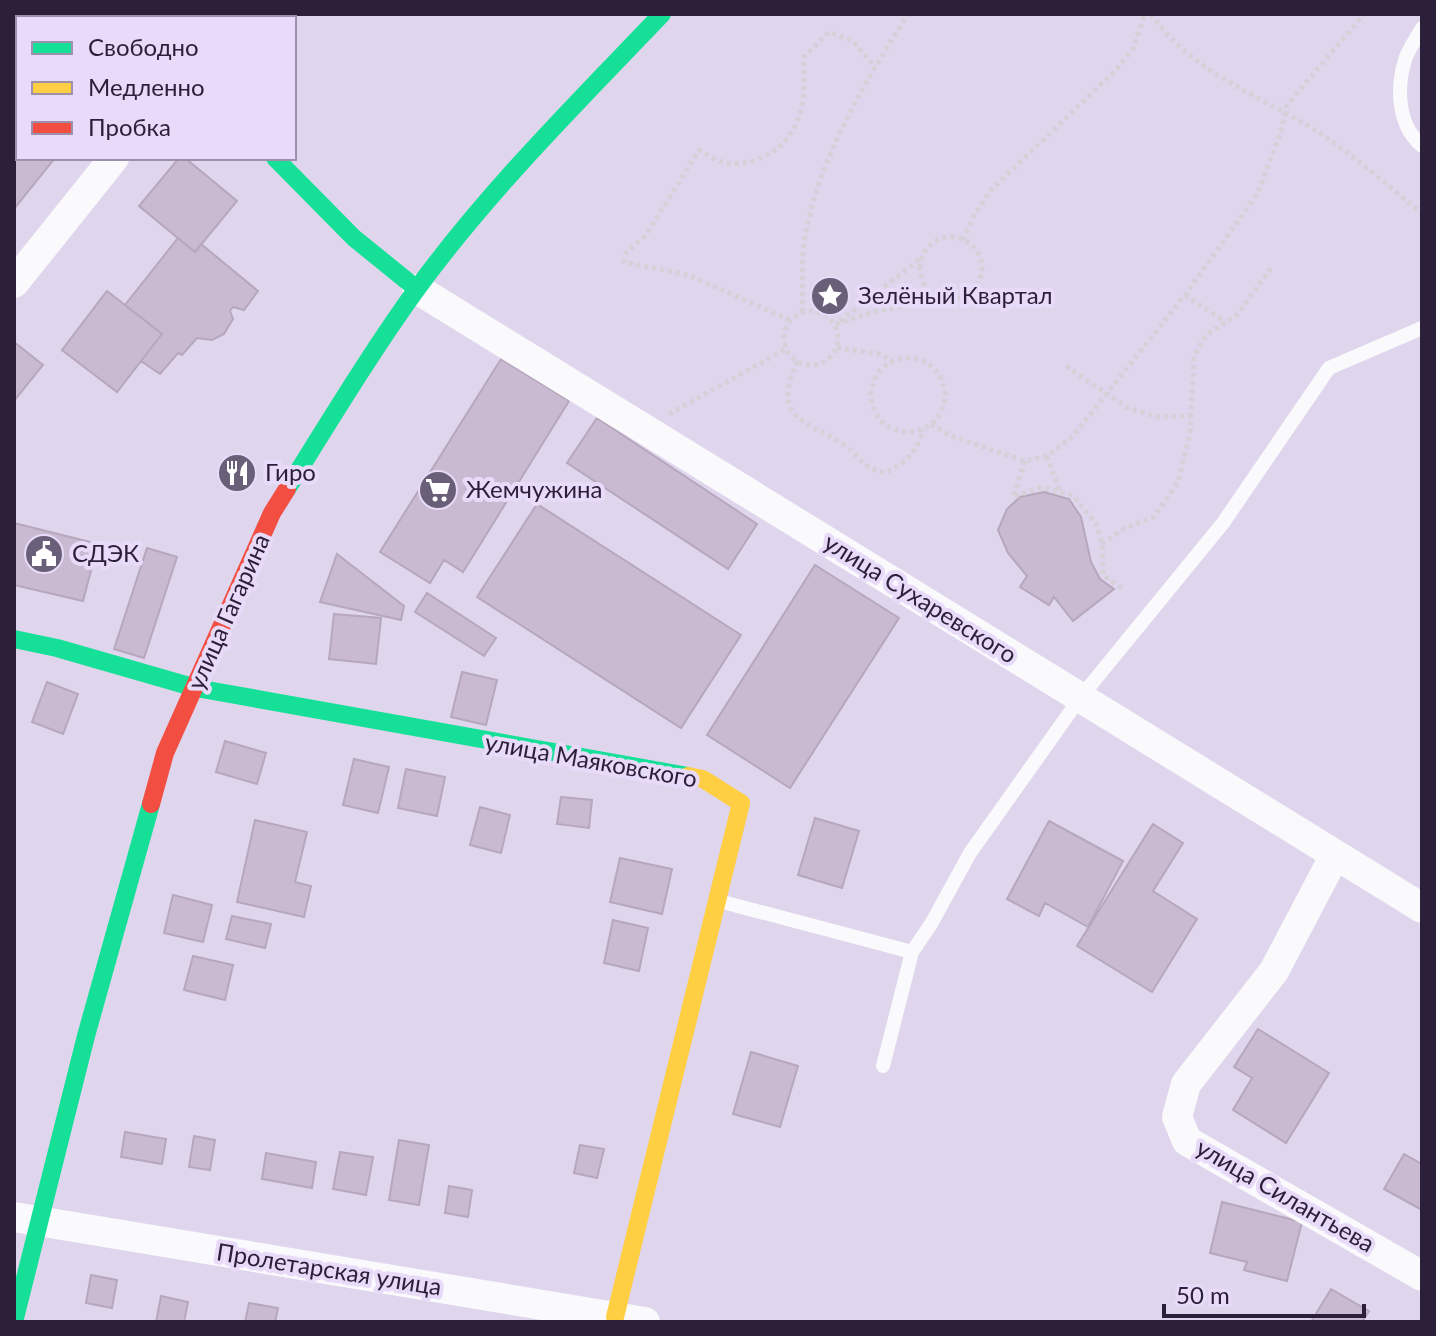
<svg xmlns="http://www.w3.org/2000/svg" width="1436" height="1336" font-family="Lato,sans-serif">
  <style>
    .building { fill: #cabad1; stroke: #b6a7bd; stroke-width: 2 }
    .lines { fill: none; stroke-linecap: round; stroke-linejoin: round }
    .path { stroke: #d4d1d9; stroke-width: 5; stroke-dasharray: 4 4; stroke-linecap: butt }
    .lane { stroke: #faf9fc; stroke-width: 14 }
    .street { stroke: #faf9fc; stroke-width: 30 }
    .fast { stroke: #16e098; stroke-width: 18 }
    .slow { stroke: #ffcf43; stroke-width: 18 }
    .jam { stroke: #f24e42; stroke-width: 18 }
    .labels { text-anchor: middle; stroke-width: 8; stroke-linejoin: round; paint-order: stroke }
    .poi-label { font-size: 24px; fill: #2b1f3a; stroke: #e8dbf9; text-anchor: start }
    .street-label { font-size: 24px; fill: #2b1f3a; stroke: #e8dbf9 }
  </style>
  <rect width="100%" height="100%" fill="#dfd5ed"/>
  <path class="building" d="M14,19l4,4v57l-4,5z
    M18,121v37h37l-41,51v-83z
    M179,158h6l52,43 -42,51 -56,-46z
    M178,238l17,14 6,-8 57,47 -14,19 -11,-3 -3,4 3,8 -9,15 -12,6 -15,-2 -15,17 -4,-2 -18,21 -19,-13 21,-27 -37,-29z
    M107,291l55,43 -45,58 -55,-42z
    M14,342l29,23 -29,36z
    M501,359l68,42 -106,171 -19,-12 -14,23 -50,-31z
    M597,418l160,106 -29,45 -161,-106z
    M1044,492l25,7 12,18 10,45 9,17 14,10 -41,32 -19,-24 -5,8 -29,-18 7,-11 -19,-23 -10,-23 9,-21 13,-12z
    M537,504l204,131 -60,93 -204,-131z
    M14,523l84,21 -15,57 -69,-16z
    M147,548l30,9 -33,101 -30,-9z
    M337,554l67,52 -3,14 -81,-18z
    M815,565l84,53 -109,170 -83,-53z
    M427,593l69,45 -12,18 -69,-44z
    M334,614l47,4 -5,46 -47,-5z
    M462,672l35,8 -11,45 -35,-8z
    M47,682l31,12 -15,40 -31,-12z
    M225,741l41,12 -9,31 -41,-12z
    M354,759l35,8 -11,46 -35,-8z
    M406,769l39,8 -8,39 -39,-8z
    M561,797l31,3 -3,28 -32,-4z
    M480,807l30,8 -9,38 -31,-8z
    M815,818l44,13 -17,57 -44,-13z
    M255,820l52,12 -12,50 16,4 -7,31 -67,-15z
    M1049,821l74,40 -35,66 -43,-24 -6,13 -32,-17z
    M1153,824l30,19 -30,48 44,28 -45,73 -75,-46z
    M620,858l52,11 -10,45 -52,-12z
    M173,895l39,10 -9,37 -39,-9z
    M232,916l39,8 -6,24 -39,-9z
    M613,920l35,8 -9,43 -35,-8z
    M193,956l40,9 -8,35 -41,-10z
    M1258,1029l71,44 -43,70 -53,-33 19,-32 -18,-11z
    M751,1052l47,14 -18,61 -47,-13z
    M125,1132l41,7 -4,25 -41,-7z
    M194,1136l21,4 -5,30 -21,-3z
    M399,1140l30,5 -10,60 -30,-5z
    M580,1145l24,4 -7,29 -23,-5z
    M340,1152l33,5 -7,38 -33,-6z
    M266,1153l50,9 -4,26 -50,-9z
    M1404,1154l18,10v46l-38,-21z
    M449,1186l23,4 -4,27 -23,-4z
    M1222,1202l80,20 -15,59 -43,-11 3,-8 -37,-9z
    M91,1275l26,5 -5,28 -26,-5z
    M1331,1289l38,22 -7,11h-51z
    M161,1296l27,6 -4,20h-28z
    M249,1303l29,5 -3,14h-30z"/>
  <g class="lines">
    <path class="path" d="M1151,14c40,58 106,80 164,116 37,23 72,56 107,83
      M920 268a31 31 0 1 1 62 0a31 31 0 1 1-62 0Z
      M963,240l12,-26 16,-24 125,-120 17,-22 12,-34
      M1185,295l40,27
      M784 338a27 27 0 1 1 54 0a27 27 0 1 1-54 0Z
      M802,312c1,-23 -1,-47 2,-69 13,-83 60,-159 104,-229
      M790,320l-102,-45 -64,-13 2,-9 20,-18 53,-85c7,4 15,9 23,12 10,3 27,1 37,-3 43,-18 48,-59 44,-101l26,-26 24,9 22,26
      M840,321l80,-62
      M836,324l41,-13 66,-12
      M837,348l43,6 13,7
      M871 395a37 37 0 1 1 74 0a37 37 0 1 1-74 0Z
      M797,361c-25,59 5,57 47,84 19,13 14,21 41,28 21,-11 32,-20 38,-44
      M1066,366l62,42 30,9 33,-1
      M669,414l117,-65
      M931,424l20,12 74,25 22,-5 26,-20 112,-141 73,-102 22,-59 7,-29 77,-91
      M1047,456l12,34
      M1025,461l-12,36 29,-10 32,9 22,28 6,20 1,31 20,14
      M1102,544l21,-15 31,-12 24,-35 12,-48 4,-78 12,-21 31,-20 35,-48"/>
    <path class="lane" d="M91,18l4,-4
      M1422,28c-5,9 -12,19 -16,29 -10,29 -9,68 16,89
      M14,97l4,-1
      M719,901l193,51
      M883,1066l29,-114 19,-28 39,-71 110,-155 143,-175 106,-155 93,-40"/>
    <path class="street" d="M223,18l3,-4
      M14,283l100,-125
      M417,289l1005,619
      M1335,855l-61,116 -88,113 -9,33 10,24 235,135
      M14,1217l631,105"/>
    <path class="fast" d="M137,14l4,4
      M275,158l79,80 63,51
      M287,489c42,-67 83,-135 129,-199 73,-100 161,-187 246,-276
      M14,639l43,9 139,40 492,88
      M14,1322l72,-286 65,-232"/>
    <path class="slow" d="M615,1317l126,-514 -38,-24 -15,-3"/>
    <path class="jam" d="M151,804l14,-51 107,-240 15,-24"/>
  </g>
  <defs>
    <g id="sight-disc" transform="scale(2)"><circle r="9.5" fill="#6a5f79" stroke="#e8dbf9"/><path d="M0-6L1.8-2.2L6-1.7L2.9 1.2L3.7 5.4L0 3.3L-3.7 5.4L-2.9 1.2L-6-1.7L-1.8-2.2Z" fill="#fff"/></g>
    <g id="restaurant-disc" transform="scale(2)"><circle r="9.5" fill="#6a5f79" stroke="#e8dbf9"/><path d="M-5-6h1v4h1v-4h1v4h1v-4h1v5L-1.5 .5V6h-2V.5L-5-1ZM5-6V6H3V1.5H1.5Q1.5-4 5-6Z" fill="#fff"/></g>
    <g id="supermarket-disc" transform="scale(2)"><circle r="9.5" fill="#6a5f79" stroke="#e8dbf9"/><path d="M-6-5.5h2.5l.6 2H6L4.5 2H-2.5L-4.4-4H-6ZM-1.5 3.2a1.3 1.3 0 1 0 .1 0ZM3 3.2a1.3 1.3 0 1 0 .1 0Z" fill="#fff"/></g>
    <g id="civic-disc" transform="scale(2)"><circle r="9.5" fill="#6a5f79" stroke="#e8dbf9"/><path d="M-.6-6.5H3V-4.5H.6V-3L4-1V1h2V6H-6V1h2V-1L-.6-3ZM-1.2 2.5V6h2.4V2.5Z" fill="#fff"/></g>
  </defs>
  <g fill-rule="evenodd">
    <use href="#sight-disc" x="830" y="296"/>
    <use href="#restaurant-disc" x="237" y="473"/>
    <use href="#supermarket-disc" x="438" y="490"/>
    <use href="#civic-disc" x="44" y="554"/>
  </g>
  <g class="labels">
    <g class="poi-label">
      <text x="858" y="304">Зелёный Квартал</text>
      <text x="265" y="481">Гиро</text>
      <text x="466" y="498">Жемчужина</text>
      <text x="72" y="562">СДЭК</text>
    </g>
    <g class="street-label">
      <text transform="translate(920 599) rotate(32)" y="8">улица Сухаревского</text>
      <text transform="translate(229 612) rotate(-66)" y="8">улица Гагарина</text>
      <text transform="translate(591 761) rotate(10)" y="8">улица Маяковского</text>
      <text transform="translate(1285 1196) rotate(30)" y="8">улица Силантьева</text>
      <text transform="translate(329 1270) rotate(9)" y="8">Пролетарская улица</text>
    </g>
  </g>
  <rect width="1436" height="1336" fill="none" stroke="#2b1f3a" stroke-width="32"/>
  <rect x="16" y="16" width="280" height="144" fill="#e8dbf9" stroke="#9c90ad" stroke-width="2"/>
  <rect x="32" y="42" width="40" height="12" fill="#16e098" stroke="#9c90ad" stroke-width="2"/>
  <text x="88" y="56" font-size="24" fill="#2b1f3a">Свободно</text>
  <rect x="32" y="82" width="40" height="12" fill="#ffcf43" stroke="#9c90ad" stroke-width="2"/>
  <text x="88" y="96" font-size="24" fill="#2b1f3a">Медленно</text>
  <rect x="32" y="122" width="40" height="12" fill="#f24e42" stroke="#9c90ad" stroke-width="2"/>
  <text x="88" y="136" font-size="24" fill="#2b1f3a">Пробка</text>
  <path d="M1164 1304v12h200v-12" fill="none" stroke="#2b1f3a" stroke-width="4"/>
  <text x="1176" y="1304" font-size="24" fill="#2b1f3a" stroke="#e8dbf9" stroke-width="6" paint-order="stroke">50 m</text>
</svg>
